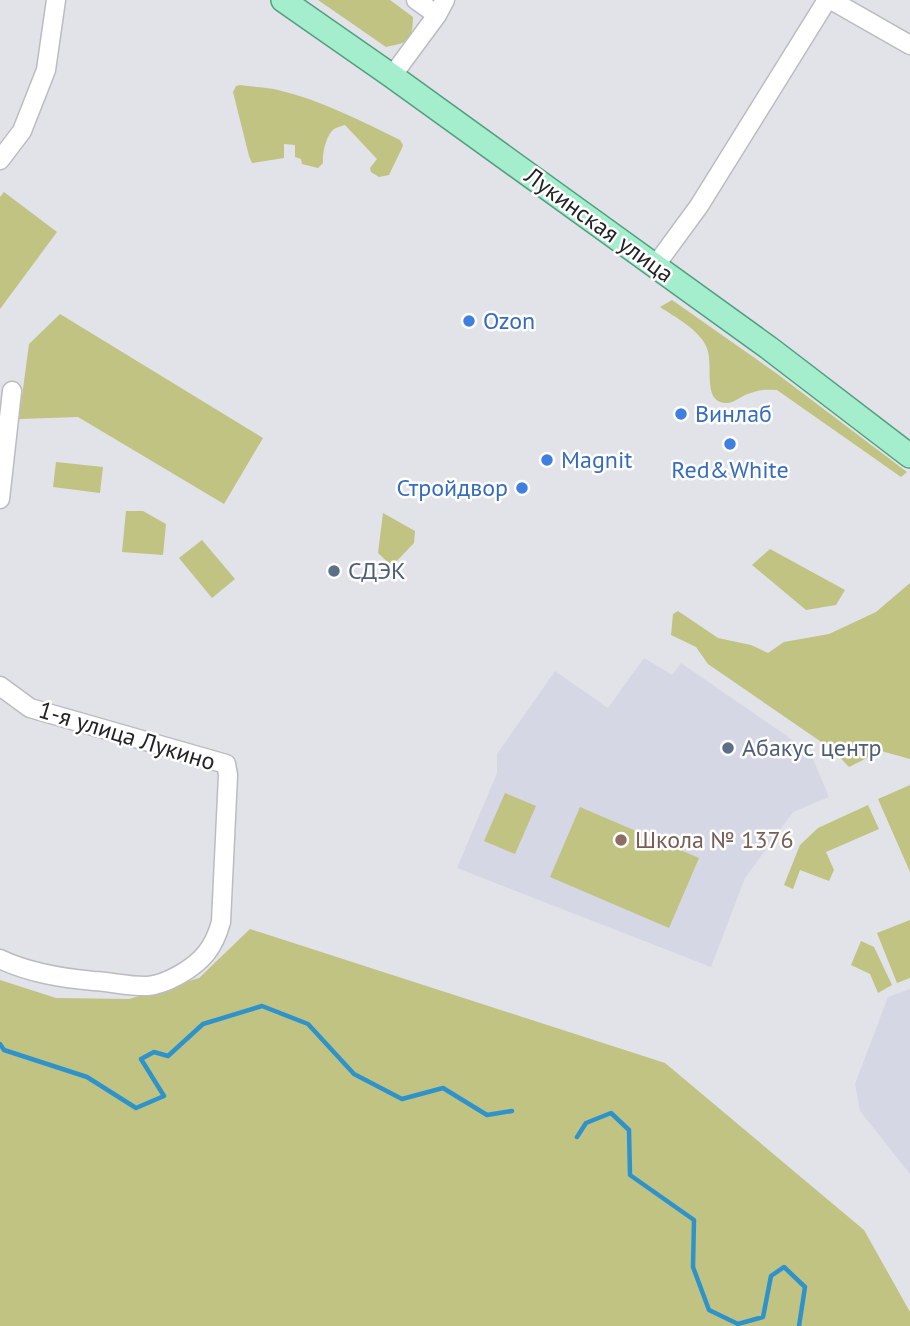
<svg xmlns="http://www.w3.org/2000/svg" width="910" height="1326" font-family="'PT Sans',sans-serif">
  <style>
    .built { fill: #d6d7e5 }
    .green { fill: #c0c382 }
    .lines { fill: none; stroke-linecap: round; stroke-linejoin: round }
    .stream { stroke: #2f93cb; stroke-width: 4.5 }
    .minor-casing { stroke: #bbbbc2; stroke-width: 21 }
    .major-casing { stroke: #50a07d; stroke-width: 26 }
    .minor { stroke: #fff; stroke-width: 18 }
    .major { stroke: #a4eece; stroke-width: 23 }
    .shop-dot { fill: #3f7fe0; stroke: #fff; stroke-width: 2.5 }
    .service-dot { fill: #5c6f8a; stroke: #fff; stroke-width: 2.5 }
    .education-dot { fill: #8d6e63; stroke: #fff; stroke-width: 2.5 }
    .labels { text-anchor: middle; stroke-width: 5; stroke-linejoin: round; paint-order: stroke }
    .street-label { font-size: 24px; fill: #222325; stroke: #fff }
    .shop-label { font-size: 24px; fill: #366cbe; stroke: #fff; text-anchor: start }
    .service-label { font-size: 24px; fill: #4e5e75; stroke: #fff; text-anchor: start }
    .education-label { font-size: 24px; fill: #785e54; stroke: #fff; text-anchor: start }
  </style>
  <rect width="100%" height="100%" fill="#e2e2e9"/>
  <path class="built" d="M644,658l28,17 9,-12 129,89 19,45 -36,15 -48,66 -34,89 -254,-99 40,-95v-19l58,-83 53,37z
    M910,989v185l-50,-63 -5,-27 33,-87z"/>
  <path class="green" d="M318,0h72l23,17c-1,25 -3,25 -27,30z
    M240,85c12,2 25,2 38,5 43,10 83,31 122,50l3,5 -1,3 -13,27 -10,2 -8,-5 -1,-4 7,-9 -32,-34c-3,1 -8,2 -11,4 -8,6 -12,25 -11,34l-5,5 -16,-4 -1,-5 -6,-2v-12l-11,-1v14l-32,5 -3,-7 -16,-64 3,-6z
    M4,192l53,40 -57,77v-112z
    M672,300l104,73 131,99 -6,5 -124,-87c-11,-1 -21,0 -32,5 -6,3 -13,9 -20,8 -24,-2 -10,-40 -19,-57 -8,-17 -31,-29 -46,-39z
    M60,314l203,124 -39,66 -146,-87 -59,2 10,-75z
    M56,462l47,5 -3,26 -47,-6z
    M126,511h17l23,13 -3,31 -41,-3z
    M383,513l32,18 -1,12 -22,23 -14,-13z
    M202,540l33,39 -23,19 -33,-40z
    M770,549l75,41 -9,15 -30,5 -54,-45z
    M910,583v176l-29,-8 -32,16 -16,-17 -125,-86 -12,-17 -25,-12 2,-21 5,-3 40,27 33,7 17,8 16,-11 45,-8 47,-22z
    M910,785v87l-32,-73z
    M505,793l31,13 -21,48 -31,-13z
    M868,805l11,24 -53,23 8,18 -5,11 -29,-11 -7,19 -9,-4 16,-40 18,-17z
    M580,807l119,51 -30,70 -119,-51z
    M910,920v58l-13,5 -20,-50z
    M250,929l415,134 199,167 46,82v14h-910v-346l56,18 73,1 70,-21z
    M861,941l13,6 18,38 -14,8 -8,-19 -19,-9z"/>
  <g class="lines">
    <path class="stream" d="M0,1044l4,6 83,27 49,31 28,-12 -23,-37 13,-7 14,4 35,-32 59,-18 46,18 46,50 48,25 41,-11 44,27 25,-4
      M577,1137l9,-14 25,-10 18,17 1,45 64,45 -1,47 16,43 29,14 25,-7 8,-41 13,-9 21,20 -6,39"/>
    <g class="minor-casing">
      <path id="minor" d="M416,0l21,15
        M831,0l79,45
        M392,76l45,-61 8,-15
        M0,160l22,-29 24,-61 10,-70
        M655,266l44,-60 128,-206
        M0,499l12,-108
        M0,686l30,22 196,56 2,11 -7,147c-7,26 -19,40 -42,53 -9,5 -20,10 -31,11 -17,1 -36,-4 -54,-5 -32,-3 -65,-8 -94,-22"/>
    </g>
    <g class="major-casing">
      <path id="major" d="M283,0l109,76 377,272 141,108"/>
    </g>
    <use href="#minor" class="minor"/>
    <use href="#major" class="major"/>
  </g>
  <g class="shop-dot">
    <circle cx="469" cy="321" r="7"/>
    <circle cx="681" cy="414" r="7"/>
    <circle cx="730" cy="444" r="7"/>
    <circle cx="547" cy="460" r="7"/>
    <circle cx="522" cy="488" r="7"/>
  </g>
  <g class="service-dot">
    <circle cx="334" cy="571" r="7"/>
    <circle cx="728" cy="748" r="7"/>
  </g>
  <circle class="education-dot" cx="621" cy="840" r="7"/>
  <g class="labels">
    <g class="street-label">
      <text transform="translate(599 225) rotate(36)" y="8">Лукинская улица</text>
      <text transform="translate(127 736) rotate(17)" y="8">1-я улица Лукино</text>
    </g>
    <g class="shop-label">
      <text x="483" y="329">Ozon</text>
      <text x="695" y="422">Винлаб</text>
      <text x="561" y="468">Magnit</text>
      <text x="730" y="478" text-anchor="middle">Red&amp;White</text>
      <text x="508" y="496" text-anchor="end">Стройдвор</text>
    </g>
    <g class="service-label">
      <text x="348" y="579">СДЭК</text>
      <text x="742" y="756">Абакус центр</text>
    </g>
    <g class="education-label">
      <text x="635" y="848">Школа № 1376</text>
    </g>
  </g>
</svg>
